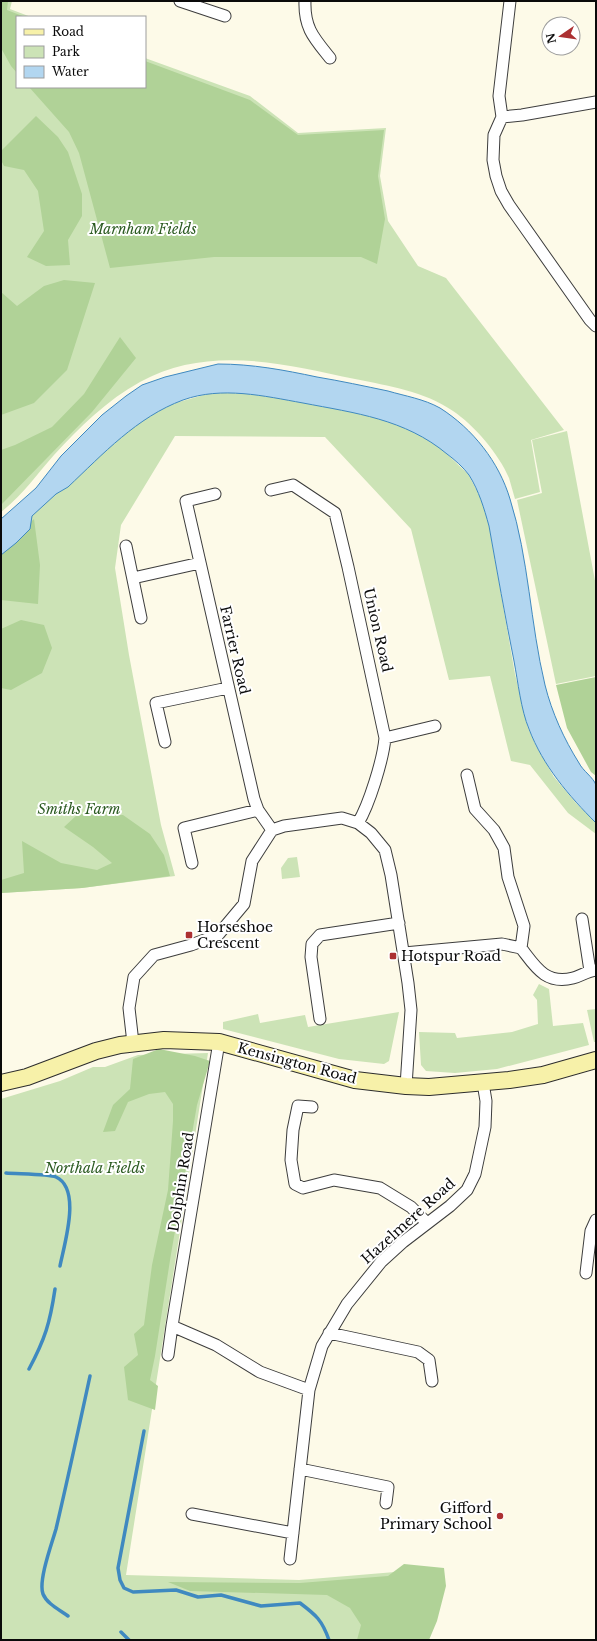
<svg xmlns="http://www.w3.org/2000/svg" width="597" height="1641" font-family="'Libre Baskerville',serif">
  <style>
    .green { fill: #cce3b6 }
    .forest { fill: #b0d297 }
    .water { fill: #b2d6f0; stroke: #3f89c0 }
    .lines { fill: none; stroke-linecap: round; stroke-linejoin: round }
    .stream { stroke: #3f89c0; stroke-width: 3.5 }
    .street-casing { stroke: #3d3d3d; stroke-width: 13 }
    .secondary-casing { stroke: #2c2c2c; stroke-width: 18 }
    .street { stroke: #fff; stroke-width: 11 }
    .secondary { stroke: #f7f1a9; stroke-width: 16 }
    .poi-dot { fill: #ac3032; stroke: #fff; stroke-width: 1.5 }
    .labels { text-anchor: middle; stroke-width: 4; stroke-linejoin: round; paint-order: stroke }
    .park-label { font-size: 14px; font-style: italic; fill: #2b5a21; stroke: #fff }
    .street-label { font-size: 14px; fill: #0a0a0a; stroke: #fff }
    .poi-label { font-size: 14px; fill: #0a0a0a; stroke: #fff; text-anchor: start }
  </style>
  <rect width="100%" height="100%" fill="#fdfae8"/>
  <path class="green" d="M1,1h11l-2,8 21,8h-14v70h128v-29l105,38 48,37 88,-5 -6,48 8,45 30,45 28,12 118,152 -33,10 9,52 -25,7c-2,-7 -4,-14 -6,-21 -10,-24 -35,-53 -56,-67 -29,-20 -64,-25 -98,-32 -72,-15 -146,-35 -215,3 -33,18 -60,45 -86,73 -17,19 -32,41 -53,57z
    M225,389l140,20 63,27 40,38 16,30 5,22 26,148 13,54 8,18 18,31 22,26 20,20v11l-28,-21 -38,-48 -19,-4 -21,-85 -41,4 -38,-151 -86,-92 -150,-1 -54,89 -6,43 14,87 32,170 14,51 -93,12 -81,5v-348l34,-35 119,-101z
    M567,431l29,155v90l-40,8 -39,-184 25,-7 -10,-53z
    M297,857l3,20 -18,2 -1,-11 7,-10z
    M539,984l10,5 4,37 30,-3 6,22 -92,24 -42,4 -29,-2 -5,-6 -2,-33 36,1 2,5 55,-6 26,-8 -1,-24 -4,-5z
    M596,1009v33h-2l-7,-32z
    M399,1012l-10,49 -5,3 -45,-5 -116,-30v-7l35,-8 2,9 45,-8 3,12z
    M208,1053l-82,522 173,5 96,-8 10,68h-404v-541l59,-18 33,-14h12l33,-12z"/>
  <path class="forest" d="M1,1h7l-1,9 18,7h-8v56l-6,-7 -10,-18z
    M145,61l105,39 48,35 86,-5 -6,46 7,43 -8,45 -16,-7h-147l-104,11 -31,-115 -10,-21 -40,-45h116z
    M36,116l22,21 10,15 14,42v22l-14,24 2,25 -24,1 -19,-9 17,-26 -6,-40 -14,-21 -20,-4 -3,-6v-9z
    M64,280l31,3 -28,87 -33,33 -33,12v-123l16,14 27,-20z
    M120,337l16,21 -44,54 -91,93v-55l14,-5 37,-18 32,-33z
    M34,519l6,46 -2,39 -37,-4v-50z
    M21,620l23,5 8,23 -10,25 -31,17 -10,-2v-59z
    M596,677v99l-5,-4 -24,-44 -11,-43z
    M78,814l45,1 27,19 14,21 6,21 -88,12 -81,5v-13l23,-7 -2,-32 39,22 36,7 15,-7 -19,-16 -29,-20z
    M159,1049l36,7 15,5 -13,44 -26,149 -16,102 -5,24 8,6 -3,24 -27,-10 -4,-33 14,-12 -4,-21 10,-9 8,-60 16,-75 5,-69v-17l-8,-12 -16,2 -21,8 -13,29 -12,1 10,-27 17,-16 3,-30z
    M404,1564l40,4 2,18 -9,35 -8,19h-72l4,-15 -11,-17 -23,-13 -137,-4 -22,-9 132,1 88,-7z"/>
  <path class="water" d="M218,364c34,0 66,6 99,13 24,4 47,9 71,14 17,5 36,8 52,17 33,21 59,54 70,91 19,60 20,124 35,186 7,28 19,54 34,78 4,8 14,14 17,22 1,6 0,30 0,38 -27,-27 -53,-57 -67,-94 -8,-19 -11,-47 -15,-68 -9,-45 -17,-90 -25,-135 -5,-18 -10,-35 -20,-51 -6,-8 -14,-15 -22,-21 -42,-35 -92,-41 -144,-51 -39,-7 -81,-17 -120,-3 -46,17 -80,54 -115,87l-12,7 -24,22 -2,13 -14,14 -15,12v-36l35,-31 25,-32 41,-41 24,-19 16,-11 23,-8z"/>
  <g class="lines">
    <path class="stream" d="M6,1173c9,1 44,1 50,4 26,12 8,68 4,89
      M29,1369c16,-30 21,-46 26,-80
      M144,1431l-26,137 2,12 4,8 9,4 43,-2 22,7 23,-2 40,11 39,-3c16,12 22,17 29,37
      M68,1616c-8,-6 -21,-12 -25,-22 -5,-13 9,-51 13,-65 12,-51 23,-102 34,-153
      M121,1632l8,8"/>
    <g class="street-casing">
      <path id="street" d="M180,1l45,15
        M305,1c-1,27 9,37 25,57
        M510,1l-11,95 3,21 -8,18 -1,25 3,16 5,15 8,14 81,115 6,6
        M502,117l20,-2 74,-13
        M271,490l22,-5 42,28 13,54 37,171c-2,22 -16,67 -27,85
        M215,494l-29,7 68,298 4,11 14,20
        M126,546l15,72
        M133,578l67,-15
        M385,738l50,-12
        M165,742l-9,-39 72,-15
        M467,775l8,34 19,21 10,18 4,29 16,49 -3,22
        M192,863l-8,-35 74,-18
        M582,919l8,52
        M404,953l98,-9 19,4c14,18 24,37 52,30 8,-2 14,-7 23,-8
        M320,1019l-9,-62 1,-13 8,-9 79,-12
        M219,1042l-47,284 44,19 44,27 49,18
        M133,1043l-4,-35 5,-31 20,-22 37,-10 27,-10 26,-31 8,-43 20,-31 12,-4 58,-8 16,5 13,10 14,17 6,25 17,108 3,27 -5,76
        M312,1107l-14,-1 -5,24 -2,30 4,24 8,4 31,-8 46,8 31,19 16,16
        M586,1273l5,-42 5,-11
        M329,1333l89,19 11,8 3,21
        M168,1355l4,-29
        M300,1469l88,18 -2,16
        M192,1514l101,19
        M290,1559l19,-169 13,-44 25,-42 34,-42 22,-20 47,-36 17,-16 8,-16 10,-47 1,-26 -3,-18"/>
    </g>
    <g class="secondary-casing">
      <path id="secondary" d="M1,1083l26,-6 69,-26 24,-6 44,-5 55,2 136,38 51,6 23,1 80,-7 34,-5 53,-15"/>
    </g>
    <use href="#street" class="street"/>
    <use href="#secondary" class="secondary"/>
  </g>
  <g class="poi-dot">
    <rect x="185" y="931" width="8" height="8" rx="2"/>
    <rect x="389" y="952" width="8" height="8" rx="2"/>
    <circle cx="500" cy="1516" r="4"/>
  </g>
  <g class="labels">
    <g class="park-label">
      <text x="143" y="234">Marnham Fields</text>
      <text x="79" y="814">Smiths Farm</text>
      <text x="95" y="1173">Northala Fields</text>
    </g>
    <g class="street-label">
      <text transform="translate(378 630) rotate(77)" y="5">Union Road</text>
      <text transform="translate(235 650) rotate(77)" y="5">Farrier Road</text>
      <text transform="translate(297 1063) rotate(15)" y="5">Kensington Road</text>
      <text transform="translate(181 1182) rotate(-81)" y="5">Dolphin Road</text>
      <text transform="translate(408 1221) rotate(-42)" y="5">Hazelmere Road</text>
    </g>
    <g class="poi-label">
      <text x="197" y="932">Horseshoe<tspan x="197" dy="16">Crescent</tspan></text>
      <text x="401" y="961">Hotspur Road</text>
      <text x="492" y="1513" text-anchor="end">Gifford<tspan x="492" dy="16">Primary School</tspan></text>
    </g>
  </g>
  <rect width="597" height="1641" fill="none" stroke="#0a0a0a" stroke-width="4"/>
  <rect x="16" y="16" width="130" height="72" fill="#ffffff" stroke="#9d9d9d"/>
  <rect x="24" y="29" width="20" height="6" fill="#f7f1a9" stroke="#9d9d9d"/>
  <text x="52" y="36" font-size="12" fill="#0a0a0a">Road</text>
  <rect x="24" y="46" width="20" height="12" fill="#cce3b6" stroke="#9d9d9d"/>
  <text x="52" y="56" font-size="12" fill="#0a0a0a">Park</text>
  <rect x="24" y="66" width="20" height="12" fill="#b2d6f0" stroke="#9d9d9d"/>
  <text x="52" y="76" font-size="12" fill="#0a0a0a">Water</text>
  <g transform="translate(561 36) rotate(257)"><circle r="19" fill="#ffffff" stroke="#9d9d9d"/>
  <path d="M0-3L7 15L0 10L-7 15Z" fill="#ac3032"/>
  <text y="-6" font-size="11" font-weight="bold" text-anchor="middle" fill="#0a0a0a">N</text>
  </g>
</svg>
